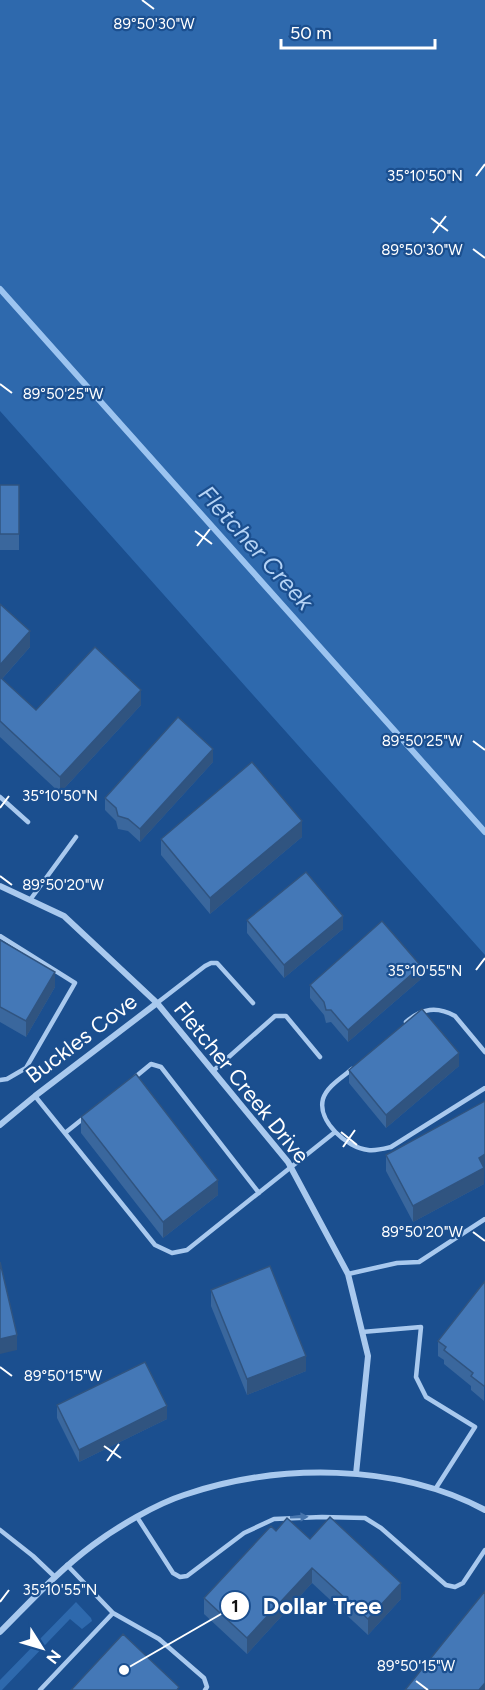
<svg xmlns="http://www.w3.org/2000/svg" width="485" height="1690" font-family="Figtree,sans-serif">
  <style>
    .green { fill: #2e69ad }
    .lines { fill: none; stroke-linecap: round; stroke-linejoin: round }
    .stream { stroke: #9cc4f0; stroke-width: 6 }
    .service { stroke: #a9c9ee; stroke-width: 4.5 }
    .minor { stroke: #a9c9ee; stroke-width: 6 }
    .wall { fill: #3a679d }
    .shaded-wall { fill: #305480 }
    .building { fill: #4478b7; stroke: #305480; stroke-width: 1.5 }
    .oneway { fill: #4674ac }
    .ticks { fill: none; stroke: #fff; stroke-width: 2 }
    .labels { text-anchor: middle; stroke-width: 4.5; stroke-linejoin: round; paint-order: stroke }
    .street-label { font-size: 22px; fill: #fff; stroke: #1b4f8f }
    .water-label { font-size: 24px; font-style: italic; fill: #b5d3f5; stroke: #1b4f8f }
    .ticks-label { font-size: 15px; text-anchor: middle; fill: #fff; stroke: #1b4f8f; stroke-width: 4.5; stroke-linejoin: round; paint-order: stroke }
    .leader { fill: none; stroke: #fff; stroke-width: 2 }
    .callout-dot { fill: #fff; stroke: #1b4f8f; stroke-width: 2 }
    .mark-label { font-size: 18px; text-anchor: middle; font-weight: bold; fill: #111 }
    .callout-label { font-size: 24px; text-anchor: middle; font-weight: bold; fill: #fff; stroke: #1b4f8f; stroke-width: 4.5; stroke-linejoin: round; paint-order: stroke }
  </style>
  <rect width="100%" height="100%" fill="#1b4f8f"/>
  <path class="green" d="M0,0h485v955l-485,-544z
    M76,1602l15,16 1,3 -10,8 -12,-10 -68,71h-2v-10z"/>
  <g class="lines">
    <path class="stream" d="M0,289l485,543"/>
    <path class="service" d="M0,797l28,25
      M30,900l46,-63
      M0,936l75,47 -49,85 -19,11 -7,1
      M157,1003l48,-37 6,-3h6l36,40
      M406,1022c16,-14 31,-16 49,-6l30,36
      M352,1069c-9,8 -25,17 -29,30 -6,22 24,49 45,51 8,1 15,-1 23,-3l94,-59
      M213,1071l62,-55h11l34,41
      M134,1078l17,-14 10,3 98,126
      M35,1096l120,149 17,8 15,-3 148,-118
      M65,1133l20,-16
      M348,1274l49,-11 22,-1 66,-43
      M362,1332l59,-5 -5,50 10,20 49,30 -39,61
      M137,1517l36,56 7,4 7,-1 57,-43 30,-14 48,-2 43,1 16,10 65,57 9,2 8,-4 22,-33
      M0,1530l33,26 22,21
      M67,1565l46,48
      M40,1690l73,-77 46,26 45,39 3,9 -2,3"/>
    <path class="minor" d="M0,886l64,30 93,87 131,159 60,112 20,82 -12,118
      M0,1125l35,-29 122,-93
      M0,1632c30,-30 58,-61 93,-87 24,-18 63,-41 91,-50 94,-32 213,-32 301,15"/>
  </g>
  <path class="wall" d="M0,485h19v65h-19z
    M0,604l30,43 -28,32 34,31 105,-5 -81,88 -60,-56z
    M213,762l-73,80 -12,-11 -10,-2 -2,-8 -11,-11v-12z
    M302,837l-92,77 -49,-59v-16z
    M247,920l96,9 -59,49 -37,-45z
    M0,940l55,47 -29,50 -26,-15z
    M421,979l-73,63 -17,-20 -5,1 -2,-8 -14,-17v-13z
    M459,1066l-73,62 -37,-45v-13z
    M81,1117l137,78 -55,43 -82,-105z
    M386,1155l98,16v13l-71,38 -27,-51z
    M485,1281l-1,120 -13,-11v-4l-27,-22v-4l-6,-4v-15z
    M211,1290l95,81 -59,24 -36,-89z
    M57,1405l110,14 -88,43 -22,-44z
    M276,1531l34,8 91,60 -33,36 -56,-52 -65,71 -43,-40v-16z"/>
  <path class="shaded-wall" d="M30,631v16l-30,34v-16z
    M141,690v15l-81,88v-16z
    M213,749v13l-73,80v-13z
    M302,821v16l-92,77v-16z
    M343,916v13l-59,49v-13z
    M421,966v13l-73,63v-12z
    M55,972v15l-29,50v-16z
    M459,1053v13l-73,62v-13z
    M485,1154l-1,30 -71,38v-16l66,-48z
    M218,1180v15l-55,43v-16z
    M17,1335v15l-17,4v-15z
    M306,1356v15l-59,24v-16z
    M167,1406v13l-88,43v-12z
    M312,1568v15l-65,71v-16z
    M401,1583v16l-33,36v-16z
    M485,1683v7h-6z"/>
  <path class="building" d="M0,485h19v49h-19z
    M0,604l30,27 -30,34z
    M95,647l46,43 -81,87 -60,-56v-44l36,33z
    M178,717l35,32 -73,80 -12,-10 -10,-3 -2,-8 -11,-10z
    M252,762l50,59 -92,77 -49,-59z
    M306,872l37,44 -59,49 -37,-45z
    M382,921l39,45 -73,64 -17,-20h-5l-2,-8 -14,-17z
    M0,940l55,32 -29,49 -26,-14z
    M422,1009l37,44 -73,62 -37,-45z
    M136,1074l82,106 -55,42 -82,-105z
    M485,1101v53l-6,4 5,10 -71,38 -27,-51z
    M0,1262l17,73 -17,4z
    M270,1266l36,90 -59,23 -36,-89z
    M485,1281v104l-1,1 -13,-10 2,-3 -29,-23 2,-3 -8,-6z
    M145,1362l22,44 -88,44 -22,-45z
    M330,1517l71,66 -33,36 -56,-51 -65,70 -43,-40 67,-72 5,5 11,-13 23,21z
    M485,1591v92l-6,7h-74z
    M123,1634l56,53 -2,3h-106z"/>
  <defs><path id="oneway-solid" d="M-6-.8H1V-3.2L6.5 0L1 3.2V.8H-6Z" transform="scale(1.5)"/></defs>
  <use class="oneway" href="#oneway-solid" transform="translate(299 1517) rotate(-2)"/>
  <path class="ticks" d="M142,0l12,9M476,176l9,-12M431,218l17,13M433,233l13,-17M473,249l12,9M0,384l12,9M195,531l17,13M197,546l13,-17M473,741l12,9M0,808l9,-12M0,876l12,9M476,970l9,-12M341,1132l16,13M343,1147l12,-17M473,1232l12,9M0,1367l12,9M104,1446l17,12M107,1461l12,-17M0,1602l9,-12M416,1681l12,9"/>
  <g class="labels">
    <g class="street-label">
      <text transform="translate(81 1038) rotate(-37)" y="8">Buckles Cove</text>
      <text transform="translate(242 1082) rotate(51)" y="8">Fletcher Creek Drive</text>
    </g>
    <g class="water-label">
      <text transform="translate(256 548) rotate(48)" y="8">Fletcher Creek</text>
    </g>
  </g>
  <g class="ticks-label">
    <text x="154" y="29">89°50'30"W</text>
    <text x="425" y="181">35°10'50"N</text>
    <text x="422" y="255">89°50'30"W</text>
    <text x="63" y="399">89°50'25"W</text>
    <text x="422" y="746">89°50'25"W</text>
    <text x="60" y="801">35°10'50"N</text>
    <text x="63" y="890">89°50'20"W</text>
    <text x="425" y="976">35°10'55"N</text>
    <text x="422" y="1237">89°50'20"W</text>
    <text x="63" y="1381">89°50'15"W</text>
    <text x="60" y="1595">35°10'55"N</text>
    <text x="416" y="1671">89°50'15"W</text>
  </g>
  <path class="leader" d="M124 1670L235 1606"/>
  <g class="callout-dot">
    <circle cx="124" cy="1670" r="6"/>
    <circle cx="235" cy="1606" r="15"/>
  </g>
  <g class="mark-label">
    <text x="235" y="1612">1</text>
  </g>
  <g class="callout-label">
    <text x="322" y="1614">Dollar Tree</text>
  </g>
  <g transform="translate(42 1648) rotate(127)" stroke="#1b4f8f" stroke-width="4.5" paint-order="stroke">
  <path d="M0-4.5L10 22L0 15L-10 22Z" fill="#ffffff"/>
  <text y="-9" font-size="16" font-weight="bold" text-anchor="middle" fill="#ffffff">N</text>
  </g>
  <path d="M281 39v9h154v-9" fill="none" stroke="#ffffff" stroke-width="3"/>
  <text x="290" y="39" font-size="18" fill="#ffffff" stroke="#1b4f8f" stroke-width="4.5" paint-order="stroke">50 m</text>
</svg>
